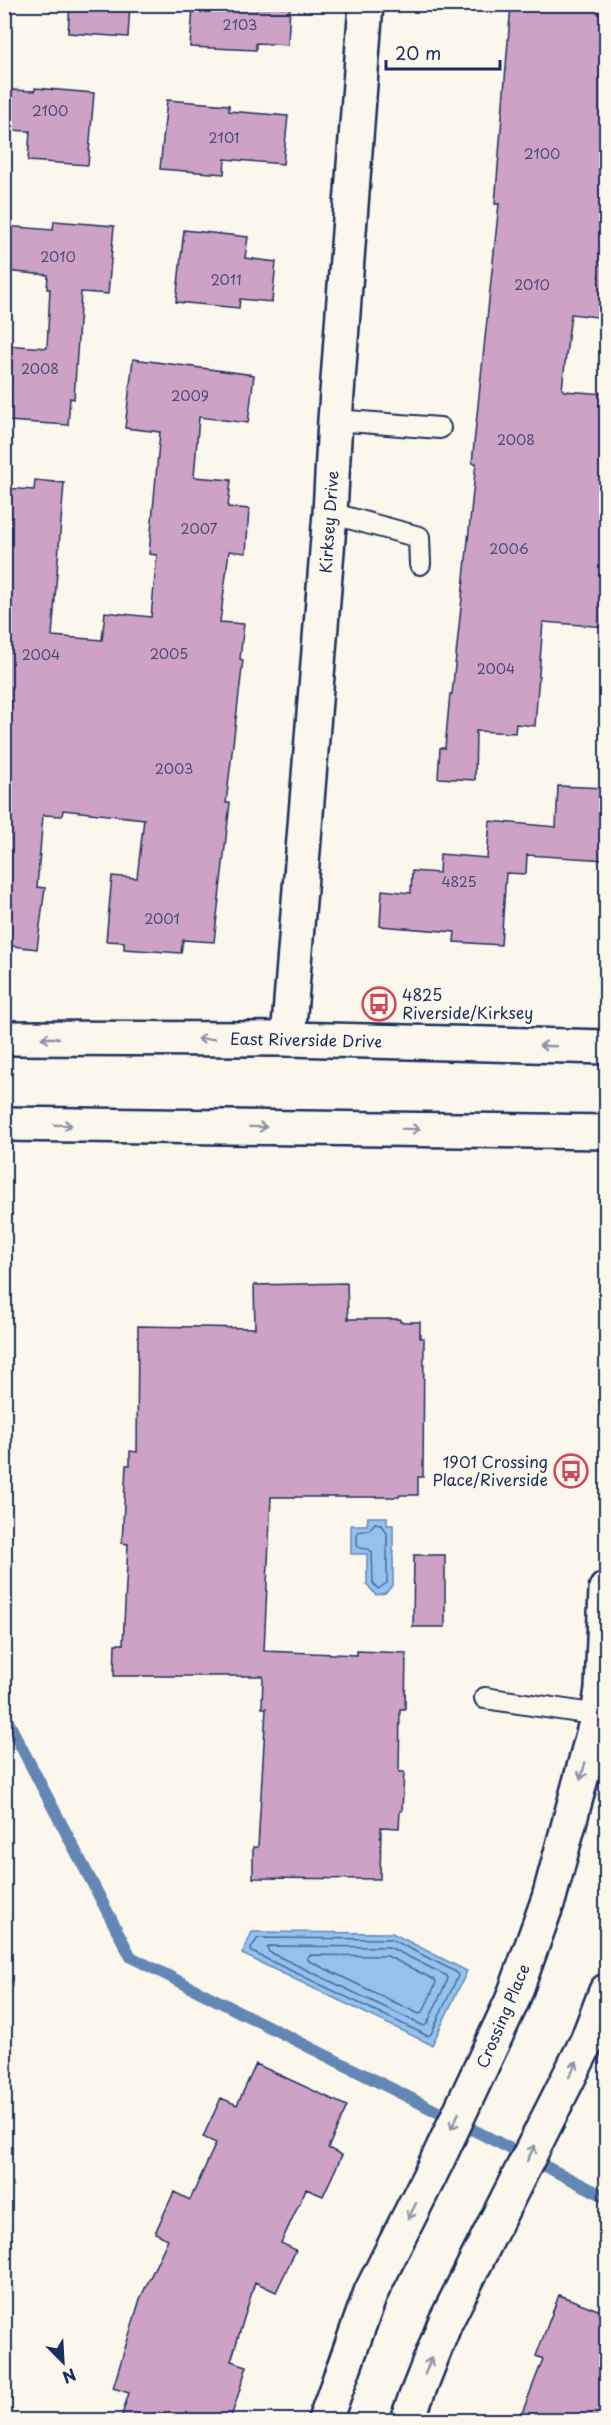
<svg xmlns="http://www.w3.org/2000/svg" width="611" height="2425" font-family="'Playpen Sans',sans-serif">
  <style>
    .water { fill: #94c2ef; stroke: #6487b5; stroke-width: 1.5 }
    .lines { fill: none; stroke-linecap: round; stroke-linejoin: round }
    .shore { stroke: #4b6a98; stroke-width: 1.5 }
    .stream { stroke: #6487b5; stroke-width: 12 }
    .building { fill: #cea2c5; stroke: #1b2f5e; stroke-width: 1.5 }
    .lane-casing { stroke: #1b2f5e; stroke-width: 24 }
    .street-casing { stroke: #1b2f5e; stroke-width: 38 }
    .secondary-casing { stroke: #1b2f5e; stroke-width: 38 }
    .primary-casing { stroke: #1b2f5e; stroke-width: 38 }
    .lane { stroke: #fbf7ec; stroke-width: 20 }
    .street { stroke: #fbf7ec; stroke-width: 33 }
    .secondary { stroke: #fbf7ec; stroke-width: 33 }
    .primary { stroke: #fbf7ec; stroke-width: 33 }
    .oneway { stroke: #8b93a5 }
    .labels { text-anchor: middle; stroke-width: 6; stroke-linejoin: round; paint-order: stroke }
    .number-label { font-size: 14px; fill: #484c78 }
    .street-label { font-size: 16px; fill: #1b2f5e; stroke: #fbf7ec }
    .poi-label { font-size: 16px; fill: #1b2f5e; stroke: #fbf7ec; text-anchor: start }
  </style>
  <rect width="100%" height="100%" fill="#fbf7ec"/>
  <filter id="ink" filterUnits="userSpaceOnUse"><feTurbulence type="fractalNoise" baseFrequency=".0167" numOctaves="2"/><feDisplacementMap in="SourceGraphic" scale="12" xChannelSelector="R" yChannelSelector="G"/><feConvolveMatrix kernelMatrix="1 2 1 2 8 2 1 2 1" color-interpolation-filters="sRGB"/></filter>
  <g filter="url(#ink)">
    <path class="water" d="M368,1517h19v8h6v60l-8,8 -9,2 -9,-10v-31h-16v-29h16z
      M252,1932l140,1 75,38 -35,74 -190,-91z"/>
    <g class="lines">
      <path class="shore" d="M375,1523l5,1 7,9v50l-9,6 -5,-6 -1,-31 -4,-3 -9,-1 -2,-3v-13l12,-2z
        M258,1938l133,1 65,33 2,4 -27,58 -3,2 -176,-84 -1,-4z
        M270,1946l119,1 58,29 1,3 -21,45 -3,2 -155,-74 -2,-4z
        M310,1955l77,1 48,24 1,3 -13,29 -4,2 -110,-53 -2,-3z"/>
      <path class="stream" d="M4,1714l127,243 475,240"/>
    </g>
    <path class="building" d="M70,4h60l-2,33 -60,-4z
      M198,4h92l-2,41 -32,-2v7l-66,-3 3,-39h4z
      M511,4h95v314l-35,-4 -9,75 2,2 42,3v233l-63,-5 -8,104 -19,-2 -1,9 -39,-2 -1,49 -37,-2 2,-30h5l5,-54h2l24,-231h-4l27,-259h-4z
      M35,88l59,5 -6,72 -60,-4 2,-30 -23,-1 3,-40 25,1z
      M167,100l62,5v6l59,5 -5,48 -58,-5 -1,15 -64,-5z
      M54,221l60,5 -6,68 -27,-2 -7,107 -4,-1 -2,27 -60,-4 2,-30h-6v-46l43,3 3,-59h-3l1,-14 -44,-4v-45l49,4z
      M184,230l64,7 -3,21 31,4 -4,40 -32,-3 -1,9 -63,-6z
      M133,359l121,16 -6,48 -49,-6 -5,60 37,3 -3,27 21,2 -3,44 -17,-2 -9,71 24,2 -4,35 3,1 -17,143h4l-16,139 -31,-2 -2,13 -57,-4v-7l-18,-1 6,-65 25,2 7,-59 -81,-9 -1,6 -19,-1 -6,72 8,1 -8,61 -33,-4v-457l30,2 1,-10 29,3 -12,153 50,4 3,-28 46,5 6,-62 -8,-1 11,-122 -35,-4z
      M558,786l48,2v72l-79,-5 -1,19 -20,-1 -5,72 -47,-3 1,-10 -75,-6 2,-36 29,3 1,-22 27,2 1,-19 47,4 3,-37 66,6z
      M347,1283l1,36h52v3h20v16h4l-1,139h-5v18h-18l-1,2h-128l-7,154 93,4v-4l49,2 -1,56h-5l-1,63h5l-2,39h-2l-1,17 -18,-1 -1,52 -127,-1v-31h5l8,-139h-4l1,-32h-149l1,-32h8l5,-100 -6,-1 4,-78h4v-14l7,1 1,-126 117,2 -1,-43z
      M414,1555h31v72h-32z
      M256,2064l91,42 -19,42 14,7 -19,41 -17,-7 -25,54 15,7 -20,42 -21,-10 -24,79 16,5 -17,55h-110l9,-28 -16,-5 27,-89 28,-60 -13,-6 19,-41 16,8 26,-57 -13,-6 18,-39 16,7z
      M559,2295l47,18v108h-87l24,-62 -7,-3z"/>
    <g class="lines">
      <g class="lane-casing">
        <path id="lane" d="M335,420l105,8
          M330,513l89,24 1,27
          M485,1698l121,18"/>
      </g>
      <g class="street-casing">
        <path id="street" d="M288,1039l42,-526 5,-93 31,-416"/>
      </g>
      <g class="secondary-casing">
        <path id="secondary" d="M325,2420l46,-128 67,-133 74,-158 37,-103 49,-183 4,-26 4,-100
          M407,2420l38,-97 142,-282 19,-50"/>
      </g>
      <g class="primary-casing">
        <path id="primary" d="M4,1038l284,1 318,8
          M4,1124l602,8"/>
      </g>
      <use href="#lane" class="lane"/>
      <use href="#street" class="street"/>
      <use href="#secondary" class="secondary"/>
      <use href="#primary" class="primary"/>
    </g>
    <defs><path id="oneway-shaft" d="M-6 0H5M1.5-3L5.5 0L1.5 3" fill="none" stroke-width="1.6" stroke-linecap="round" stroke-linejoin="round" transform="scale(1.5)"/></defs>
    <g class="oneway">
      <use href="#oneway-shaft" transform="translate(50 1038) rotate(-180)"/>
      <use href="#oneway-shaft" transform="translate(206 1039) rotate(-180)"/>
      <use href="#oneway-shaft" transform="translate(548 1046) rotate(-178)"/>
      <use href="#oneway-shaft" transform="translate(63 1125) rotate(1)"/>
      <use href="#oneway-shaft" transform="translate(258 1127) rotate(1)"/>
      <use href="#oneway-shaft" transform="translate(411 1129) rotate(1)"/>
      <use href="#oneway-shaft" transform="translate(583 1771) rotate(105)"/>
      <use href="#oneway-shaft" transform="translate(573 2069) rotate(-64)"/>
      <use href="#oneway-shaft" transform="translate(455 2121) rotate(115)"/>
      <use href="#oneway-shaft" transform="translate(531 2153) rotate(-64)"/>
      <use href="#oneway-shaft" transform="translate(412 2211) rotate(117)"/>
      <use href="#oneway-shaft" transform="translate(428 2366) rotate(-69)"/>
    </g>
  </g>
  <defs>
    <g id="bus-ring" transform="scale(1.725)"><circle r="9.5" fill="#fbf7ec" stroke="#d1495b" stroke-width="1.5"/><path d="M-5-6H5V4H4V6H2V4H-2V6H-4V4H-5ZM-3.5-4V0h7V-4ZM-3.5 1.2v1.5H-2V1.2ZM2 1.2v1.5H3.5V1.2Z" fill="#d1495b"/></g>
  </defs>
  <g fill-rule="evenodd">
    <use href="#bus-ring" x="379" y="1004"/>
    <use href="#bus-ring" x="571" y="1471"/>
  </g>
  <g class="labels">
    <g class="number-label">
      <text x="240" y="30">2103</text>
      <text x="50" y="116">2100</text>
      <text x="224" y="143">2101</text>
      <text x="542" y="159">2100</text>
      <text x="58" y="262">2010</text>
      <text x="226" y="285">2011</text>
      <text x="532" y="290">2010</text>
      <text x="40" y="374">2008</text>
      <text x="190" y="401">2009</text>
      <text x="516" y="445">2008</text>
      <text x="199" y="534">2007</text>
      <text x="509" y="554">2006</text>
      <text x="169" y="659">2005</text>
      <text x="41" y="660">2004</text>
      <text x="496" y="674">2004</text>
      <text x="174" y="774">2003</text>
      <text x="459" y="887">4825</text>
      <text x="162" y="924">2001</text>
    </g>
    <g class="street-label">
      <text transform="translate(329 522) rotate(-86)" y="6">Kirksey Drive</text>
      <text transform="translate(306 1040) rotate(1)" y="6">East Riverside Drive</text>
      <text transform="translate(503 2016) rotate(-67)" y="6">Crossing Place</text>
    </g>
    <g class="poi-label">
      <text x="402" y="1001">4825<tspan x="402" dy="18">Riverside/Kirksey</tspan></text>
      <text x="548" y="1468" text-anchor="end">1901 Crossing<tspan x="548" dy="18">Place/Riverside</tspan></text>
    </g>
  </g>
  <rect width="611" height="2425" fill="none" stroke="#fbf7ec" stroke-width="24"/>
  <rect x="12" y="12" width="587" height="2401" fill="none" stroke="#1b2f5e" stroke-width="2" filter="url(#ink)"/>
  <g transform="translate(63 2362) rotate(156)" stroke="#fbf7ec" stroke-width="4.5" paint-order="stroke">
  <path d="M0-4.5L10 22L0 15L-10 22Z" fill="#1b2f5e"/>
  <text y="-9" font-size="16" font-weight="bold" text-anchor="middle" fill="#1b2f5e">N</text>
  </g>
  <path d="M386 60v9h114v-9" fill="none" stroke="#1b2f5e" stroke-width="3"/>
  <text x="395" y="60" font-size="18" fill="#1b2f5e" stroke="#fbf7ec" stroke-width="4.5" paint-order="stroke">20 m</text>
</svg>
